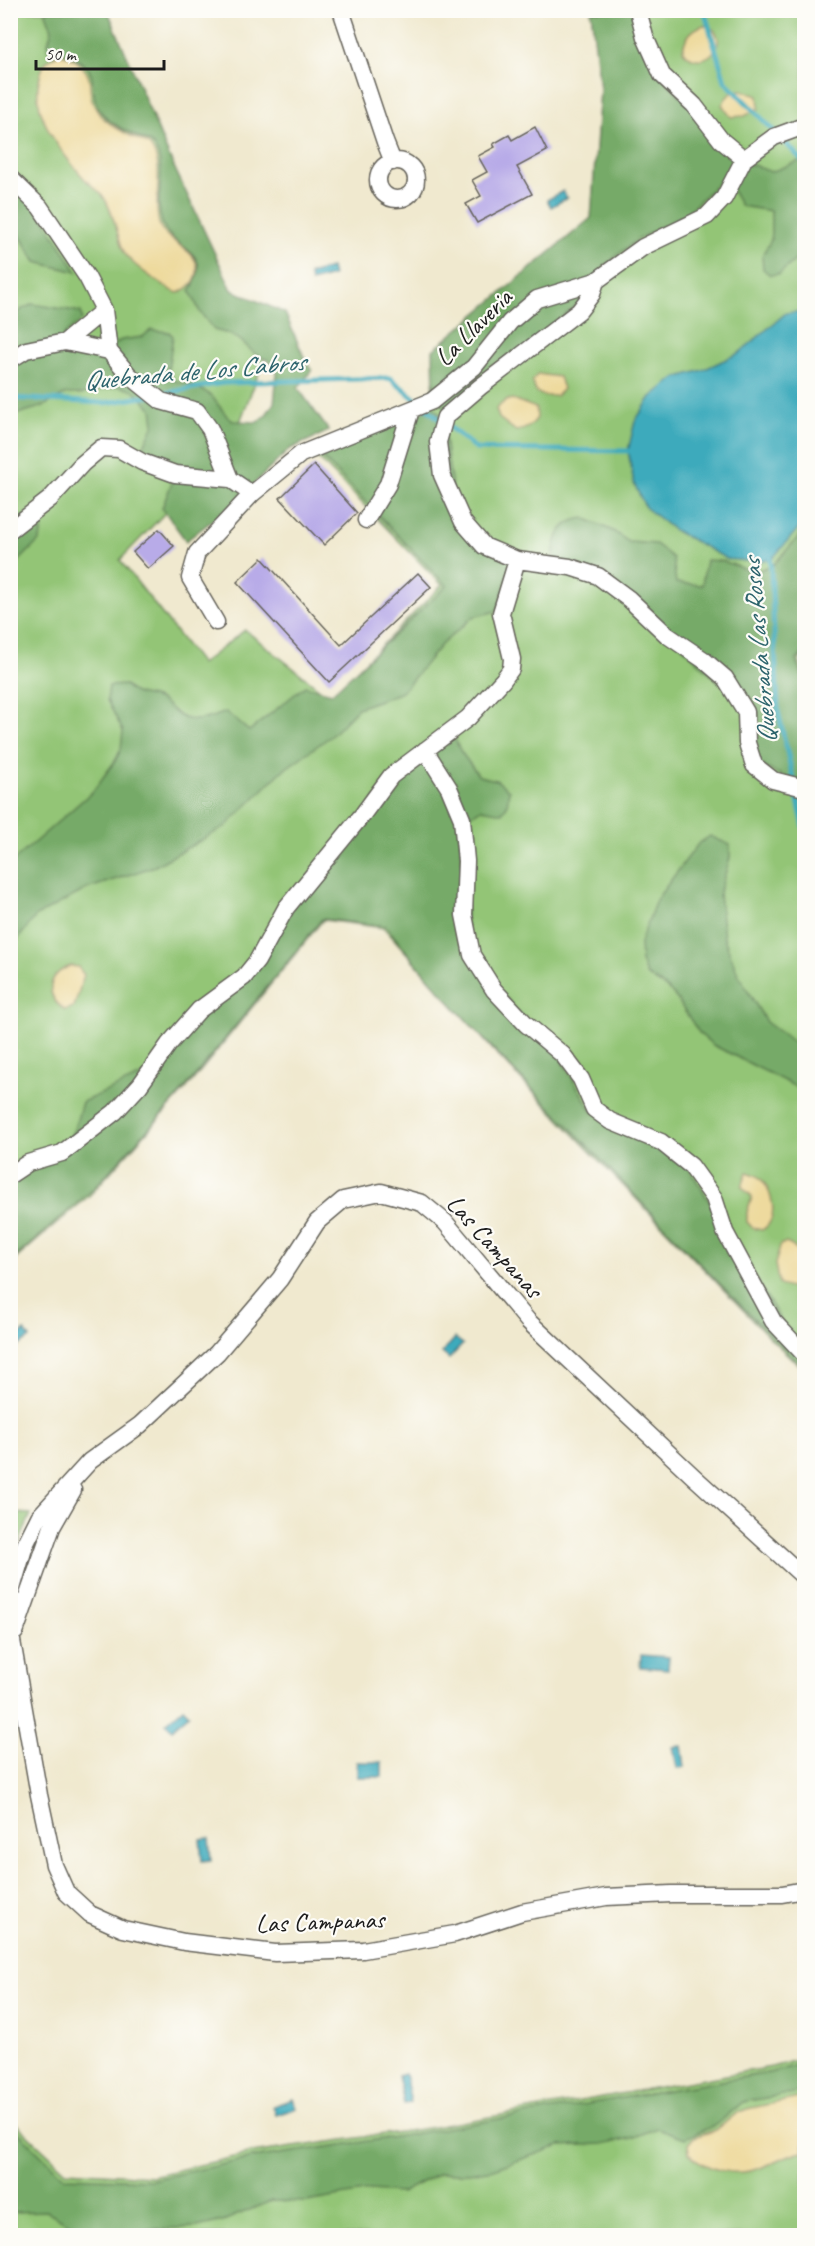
<svg xmlns="http://www.w3.org/2000/svg" width="815" height="2246" font-family="Caveat,sans-serif">
  <style>
    .green { fill: #93c576; stroke: #587049; stroke-width: 1.5 }
    .forest { fill: #76aa67; stroke: #496342; stroke-width: 1.5 }
    .sand { fill: #eeda9e; stroke: #857b5d; stroke-width: 1.5 }
    .water { fill: #3daabc; stroke: #2c636c; stroke-width: 1.5 }
    .lines { fill: none; stroke-linecap: round; stroke-linejoin: round }
    .stream { stroke: #3daabc; stroke-width: 5 }
    .building { fill: #b8abe8 }
    .minor-casing { stroke: #66645b; stroke-width: 19 }
    .minor { stroke: #fff; stroke-width: 16 }
    .labels { text-anchor: middle; stroke-width: 4.5; stroke-linejoin: round; paint-order: stroke }
    .street-label { font-size: 26px; fill: #1c1c1c; stroke: #fdfcf7 }
    .water-label { font-size: 27px; font-style: italic; fill: #2c636c; stroke: #fdfcf7 }
  </style>
  <rect width="100%" height="100%" fill="#fdfcf7"/>
  <filter id="ink" filterUnits="userSpaceOnUse"><feTurbulence type="fractalNoise" baseFrequency=".0167" numOctaves="2"/><feDisplacementMap in="SourceGraphic" scale="12" xChannelSelector="R" yChannelSelector="G"/><feConvolveMatrix kernelMatrix="1 2 1 2 8 2 1 2 1" color-interpolation-filters="sRGB"/></filter>
  <filter id="wash" filterUnits="userSpaceOnUse"><feTurbulence type="fractalNoise" baseFrequency=".008" numOctaves="4" result="noise"/><feDisplacementMap in="SourceGraphic" scale="24" xChannelSelector="R" yChannelSelector="G"/><feGaussianBlur stdDeviation="1.35" result="paint"/><feColorMatrix in="noise" values="0 0 0 0 0 0 0 0 0 0 0 0 0 0 0 0 0 1.4 0 .05"/><feComposite in="paint" operator="in"/></filter>
  <g filter="url(#wash)">
    <rect width="100%" height="100%" fill="#f0e9cf"/>
    <path class="green" d="M11,11h95l100,232 27,49 48,22 -49,129 -112,117 81,104 44,-34 85,67 112,-112 -125,-128 111,-47 12,-62 153,-124 11,-127 -11,-86h211v644l-5,6 5,13v696l-31,-29 -272,-282 -117,-131 -61,-8 -137,169 -77,85 -19,21 -79,68z
      M11,1513l20,1 -20,49z
      M804,2058v177h-793l-1,-117 56,53 86,5 100,-23 176,-25 344,-61z"/>
    <path class="forest" d="M45,11h63l61,145 63,134 53,23 22,51 5,6 -14,18 31,43 -39,18 -58,56 -46,36 -24,-33 16,-41 -26,-10 -10,-7 12,-26 -2,-15 -18,-18 -15,-5 -37,8h-16l-22,12 -33,10v-50l6,-15 -6,-8v-22l11,-12 11,-5 48,8 1,8 -19,16 40,16 18,-12 21,-3 9,-7 18,2 4,4 -5,34 5,10 22,6 16,9 15,20 7,6 25,1 7,-6 9,-13 3,-30 -8,-12 -14,-7 -15,-14 -11,-6 -15,-4 -14,-18 -10,-21c27,-44 -18,-38 -28,-69 -9,-24 7,-52 -8,-76 -5,-6 -13,-7 -20,-11 -11,-5 -25,-13 -33,-23 -12,-15 -4,-36 -15,-46 -3,-3 -8,-6 -11,-8 -9,-7 -15,-7 -25,-3l-3,-8 5,-18z
      M591,11h45l25,65 82,85 28,11 33,-13v94l-25,21 -9,1 -7,-6 -1,-13 9,-16v-29l-30,-5 -17,-29 -38,37 -48,25 -35,28 -18,31 -136,114 -15,-17 -1,-45 158,-132 9,-129z
      M10,182l28,27 39,63 -41,-10 -19,-31h-6z
      M434,407l8,10 15,105 55,39 -15,50 -24,6 -32,28 -39,47 -44,16 -27,28 -49,35 -57,56 -70,39 -68,23 -51,27 -25,32v-85l82,-72 22,-30 6,-12 2,-18 -16,-31 2,-14 16,-1c11,13 19,8 33,14 7,3 13,10 19,15 14,11 34,4 49,-2l23,19 56,-45 27,7 115,-107 -130,-134z
      M46,506l-6,34 -29,29 -1,-51 4,2z
      M584,518l29,13 16,11 27,2 17,14 3,25 26,2 4,-25 17,1 30,11 20,-7 31,-34v121l-8,9 8,19v105l-48,-21 -7,-53 -119,-115 -77,-36c1,-22 7,-39 31,-42z
      M454,737l7,15 18,24 17,4 13,10 -2,16 -5,7 -20,-4 -23,11 10,137 91,101 32,53 42,22 55,35 115,191v9c-75,-72 -146,-149 -218,-224 -69,-71 -140,-140 -200,-218l-64,-7 -146,180 -84,91 -81,71 -1,-85 52,-22 13,-27 7,-25 71,-31 17,-27 75,-66 43,-69 104,-132z
      M710,836l20,9v13l-11,36 5,44 14,36 28,48 38,28v41l-91,-46 -13,-11 -26,-39 -13,-11 -15,-9 -5,-14 -1,-18 16,-43 42,-56z
      M804,2063v28l-61,11 -27,23 -31,13 -28,-10 -25,10 -30,6 -42,2 -67,23 -24,4h-30l-38,20 -32,-2 -62,11 -36,-1 -48,20 -26,6 -40,2 -32,6h-32l-11,-3 -35,-21 -36,1v-87l53,52 87,3 101,-22 137,-20 384,-66z"/>
    <path class="sand" d="M704,25c33,9 1,52 -21,26 1,-13 9,-22 21,-26z
      M60,54c7,1 10,3 16,7 24,19 6,29 22,51 9,12 25,20 37,26 6,3 12,4 16,9 15,22 1,51 8,76 6,20 35,24 38,43 2,14 -8,23 -19,27 -12,-4 -49,-30 -54,-41 -8,-18 -9,-38 -21,-56 -6,-7 -14,-12 -20,-19 -22,-24 -52,-62 -44,-97 3,-14 6,-21 21,-26z
      M742,90l16,6 1,12 -14,8 -14,1 -9,-12c5,-10 9,-13 20,-15z
      M538,374l21,3 4,12 -7,7h-12l-8,-4 -4,-11z
      M512,399l24,9 1,10c-6,8 -11,12 -21,13l-17,-13 -3,-9 9,-8z
      M71,966l7,1 6,8 -10,32 -9,3c-21,-14 -18,-36 6,-44z
      M747,1172c3,1 6,2 9,3 16,10 25,45 6,55l-9,-2 -6,-6v-10l5,-15 -10,-10z
      M786,1243c19,7 21,32 8,46l-15,-4 -4,-21 6,-20z
      M804,2097v54c-16,2 -29,12 -44,17 -23,9 -54,3 -71,-15l-1,-9 6,-7 22,-7 21,-17 10,-4z"/>
    <path class="water" d="M563,191l4,7 -16,9 -4,-7z
      M331,268l2,8 -22,6 -2,-8z
      M804,311v211l-32,37 -16,3 -29,-3 -53,-29 -29,-23 -11,-24 -6,-32 7,-30 16,-24 24,-19 28,-8 36,-17 47,-40z
      M25,1331l5,7 -19,13v-11z
      M455,1338l8,6 -14,15 -7,-6z
      M641,1655l28,2 -1,12 -28,-2z
      M183,1708l6,6 -17,15 -6,-6z
      M682,1746l3,21 -8,1 -4,-21z
      M357,1762h25v15h-25z
      M209,1838l2,22 -9,1 -2,-22z
      M405,2074l6,29 -7,1 -6,-28z
      M293,2099l4,9 -21,7 -3,-9z"/>
    <g class="lines">
      <path class="stream" d="M704,10l21,71 79,81
        M159,394l64,-11 167,-5 86,71 157,2
        M10,398l94,5 46,-7
        M770,552l8,159 26,116"/>
    </g>
    <g id="blocks">
      <path class="building" d="M535,127l12,24 -30,16 15,27 -55,29 -11,-19 15,-8 -9,-16 15,-8 -9,-16 17,-9 -2,-3 16,-9 3,5z
        M314,465l43,48 -33,32 -44,-47z
        M159,529l15,17 -26,23 -15,-17z
        M262,558l79,87 77,-72 13,14 -102,95 -92,-100z"/>
    </g>
  </g>
  <g filter="url(#ink)">
    <use href="#blocks" fill-opacity="0" stroke="#66645b" stroke-width="1.5"/>
    <g class="lines">
      <g class="minor-casing">
        <path id="minor" d="M341,10l44,132 8,20
          M638,10l7,27 17,38 32,30 27,35 23,19
          M378 180a19 19 0 1 1 38 0a19 19 0 1 1-38 0Z
          M10,178l30,29 47,70 17,33 5,41 20,24 32,26 36,10 13,18 20,50
          M596,281l-4,13 -13,17 -99,76 -35,30 -7,25 4,33 21,47 21,24 33,14 53,7 28,9 31,23 38,36 37,25 21,18 21,34 1,31 7,22 19,15 31,8
          M65,342l39,-32
          M10,360l16,-10 39,-8 44,9
          M366,520l22,-36 23,-74
          M10,530l40,-31 32,-35 19,-16 18,1 23,13 33,12 55,5 22,15
          M216,622l-26,-44 7,-25 55,-59 49,-40 131,-53 42,-34 36,-45 27,-23 59,-18 47,-34 64,-31 17,-18 20,-39 30,-22 30,-11
          M425,750l24,38 13,31 4,42 -2,54 8,40 22,35 32,34 37,31 18,24 13,30 16,12 51,21 30,24 23,32 11,34 48,89 31,33
          M10,1175l18,-12 34,-10 53,-41 25,-27 29,-41 30,-34 45,-33 13,-16 29,-53 77,-94 28,-38 77,-58 35,-38 8,-11 1,-10 -11,-46 16,-53
          M804,1577l-110,-100 -166,-156 -83,-99 -23,-19 -41,-11 -38,8 -26,22 -37,57 -63,74 -77,72 -50,36 -51,56 -14,28 -14,47 1,49 27,154 15,70 12,27 24,22 33,15 61,13 91,11 88,-3 92,-16 67,-22 84,-15 65,-3h111l22,-4
          M15,1632l37,-105 21,-37"/>
      </g>
      <use href="#minor" class="minor"/>
    </g>
  </g>
  <g class="labels">
    <g class="street-label">
      <text transform="translate(473 327) rotate(-45)" y="9">La Llaveria</text>
      <text transform="translate(495 1246) rotate(48)" y="9">Las Campanas</text>
      <text transform="translate(320 1921) rotate(-2)" y="9">Las Campanas</text>
    </g>
    <g class="water-label">
      <text transform="translate(194 371) rotate(-5)" y="9">Quebrada de Los Cabros</text>
      <text transform="translate(759 651) rotate(-95)" y="9">Quebrada Las Rosas</text>
    </g>
  </g>
  <rect width="815" height="2246" fill="none" stroke="#fdfcf7" stroke-width="36"/>
  <path d="M36 60v9h128v-9" fill="none" stroke="#1c1c1c" stroke-width="3"/>
  <text x="45" y="60" font-size="18" fill="#1c1c1c" stroke="#fdfcf7" stroke-width="4.5" paint-order="stroke">50 m</text>
</svg>
